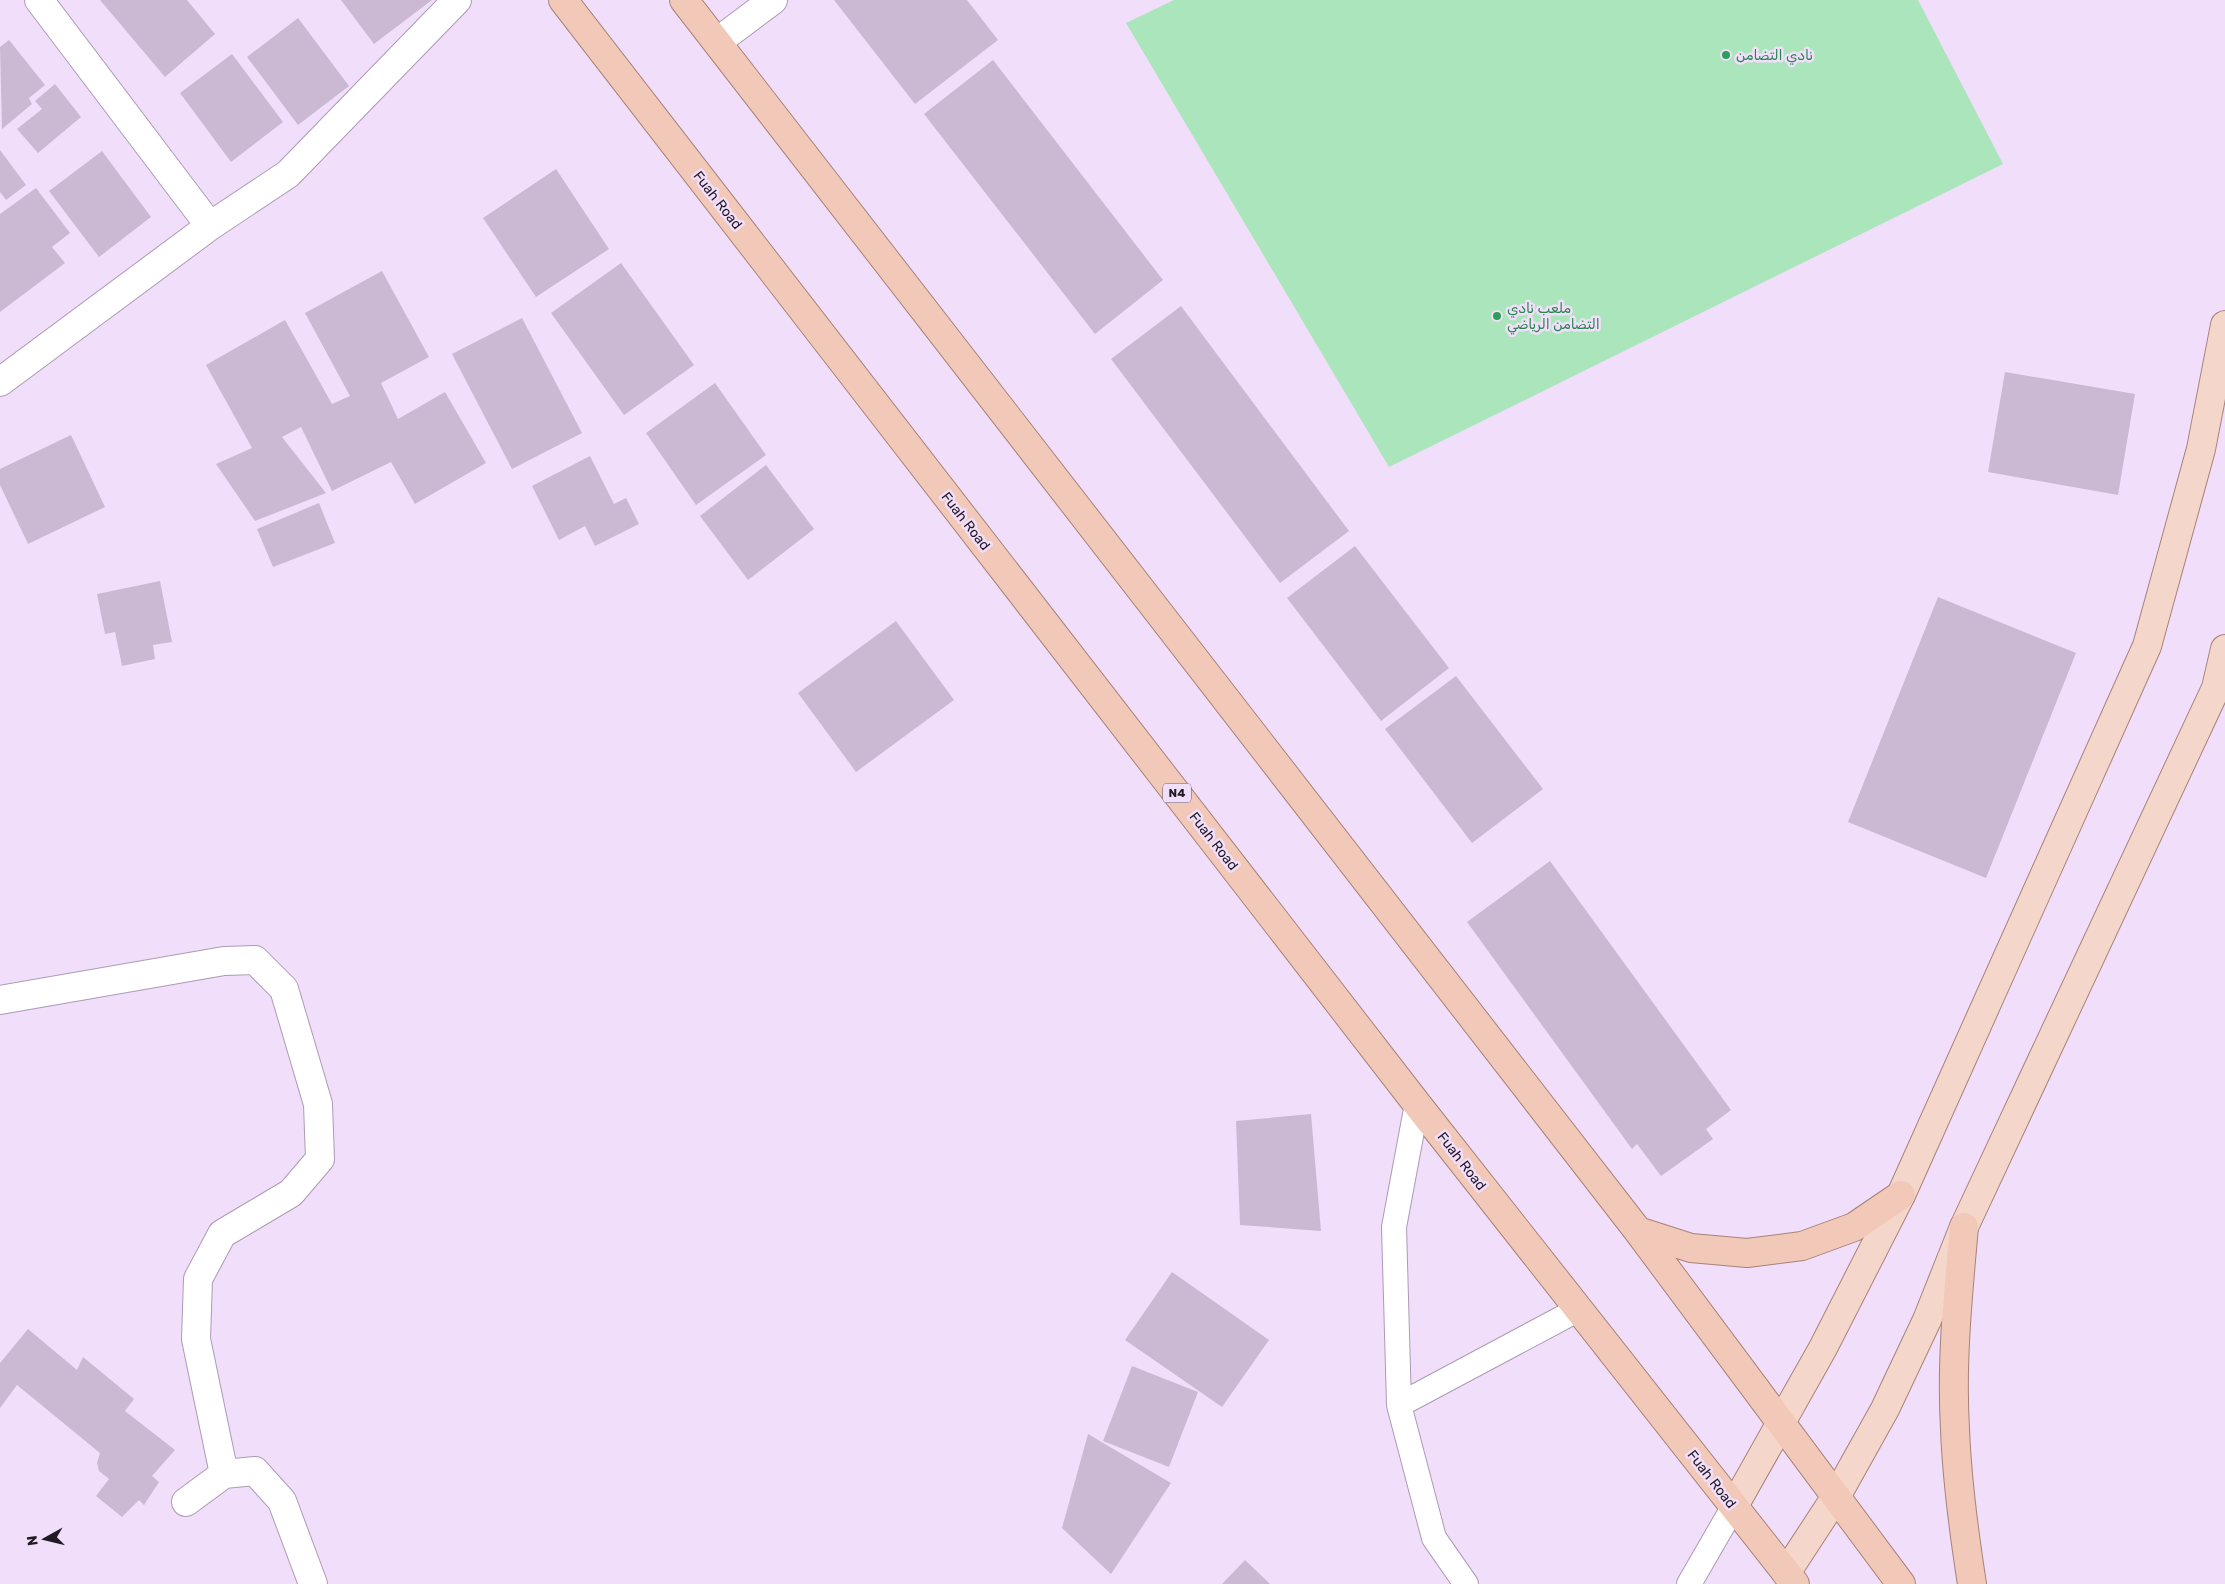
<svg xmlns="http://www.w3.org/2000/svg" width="2225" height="1584" font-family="Rubik,Cairo,sans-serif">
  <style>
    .green { fill: #abe5bb }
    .building { fill: #cbb9d4 }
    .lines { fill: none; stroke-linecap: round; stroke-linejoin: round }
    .service-casing { stroke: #ac9bb5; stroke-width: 26 }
    .minor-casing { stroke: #ac9bb5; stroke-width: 30 }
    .primary-casing { stroke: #a68379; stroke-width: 30 }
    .trunk-casing { stroke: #a68379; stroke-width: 30 }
    .service { stroke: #fff; stroke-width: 24 }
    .minor { stroke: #fff; stroke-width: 28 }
    .primary { stroke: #f5d6ca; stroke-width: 28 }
    .trunk { stroke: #f2c8b8; stroke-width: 28 }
    .leisure-dot { fill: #2e9e5b; stroke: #f1defa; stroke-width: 2 }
    .labels { text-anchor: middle; stroke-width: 5; stroke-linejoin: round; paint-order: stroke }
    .shield { fill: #f1defa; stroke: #5f5564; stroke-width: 1 }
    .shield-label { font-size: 12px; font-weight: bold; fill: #201a23 }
    .leisure-label { font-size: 14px; fill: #27864d; stroke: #f1defa; text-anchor: start }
    .street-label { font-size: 14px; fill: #201a23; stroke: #f1defa }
  </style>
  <rect width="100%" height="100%" fill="#f1defa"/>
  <path class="green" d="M1174,0h744l85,164 -614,303 -263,-444z"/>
  <path class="building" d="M100,0h87l28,34 -50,43z
    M341,0h91l-58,44z
    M834,0h133l31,40 -83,64z
    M298,18l51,68 -51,39 -51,-68z
    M9,40l36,45 -16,13 3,6 -30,25 -2,-82z
    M232,54l51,68 -52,40 -51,-69z
    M993,60l170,220 -68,54 -171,-220z
    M55,84l26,33 -43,36 -21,-24 25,-20 -7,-8z
    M0,150l26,35 -20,15 -6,-8z
    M102,151l49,66 -52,40 -50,-66z
    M556,169l53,80 -73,48 -53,-79z
    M36,188l34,45 -18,14 13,16 -65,49v-98z
    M621,263l73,102 -70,50 -73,-102z
    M382,271l47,86 -48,26 17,36 47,-27 41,71 -71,41 -24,-42 -59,29 -31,-64 -19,10 44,56 -71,28 -39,-57 36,-16 -46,-83 79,-45 47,84 18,-8 -45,-83z
    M1181,306l168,225 -69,52 -169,-224z
    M522,318l60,115 -70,36 -60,-115z
    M2005,372l130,22 -17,101 -130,-23z
    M715,383l51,72 -70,50 -50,-72z
    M71,435l34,72 -77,37 -28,-59v-16z
    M590,456l24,48 12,-6 13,26 -44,22 -10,-20 -26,14 -27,-54z
    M766,465l48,64 -66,51 -48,-64z
    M319,503l16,40 -62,24 -16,-38z
    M1355,546l94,122 -68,53 -94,-123z
    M160,581l12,61 -19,3 2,14 -33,7 -7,-34 -10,2 -8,-40z
    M1938,597l138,56 -90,225 -138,-56z
    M896,621l58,79 -98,72 -58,-79z
    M1456,676l87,113 -71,54 -87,-114z
    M1550,861l181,249 -25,19 7,10 -52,37 -24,-32 -5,5 -165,-227z
    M1311,1114l10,117 -81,-6 -4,-104z
    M1172,1272l97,68 -47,67 -97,-67z
    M28,1329l49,41 6,-13 51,42 -9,12 50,39 -23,26 7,6 -15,23 -5,-5 -17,17 -26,-21 13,-17 -10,-8 -2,-8 3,-10 -83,-68 -17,23v-45z
    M1132,1366l66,26 -29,75 -66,-26z
    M1088,1434l83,49 -60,91 -49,-46z
    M1245,1560l25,24h-48z"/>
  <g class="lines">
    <g class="service-casing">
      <path id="service" d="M1417,1104l-23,123 5,178 35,133 32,46
        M1399,1405l180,-96
        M1689,1584l45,-78"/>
    </g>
    <g class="minor-casing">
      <path id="minor" d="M39,0l171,226
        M717,42l56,-42
        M0,382l210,-156 78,-52 169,-174
        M0,1000l224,-39 31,-1 29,29 34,115 2,55 -29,34 -69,41 -24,45 -2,60 28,135
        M186,1502l38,-28 31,-3 27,30 31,83"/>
    </g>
    <g class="primary-casing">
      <path id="primary" d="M1734,1506l89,-158 78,-153 246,-549 54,-197 24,-124
        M1786,1573l51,-78 48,-86 42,-89 37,-93 252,-539 9,-39"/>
    </g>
    <g class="trunk-casing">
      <path id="trunk" d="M563,0l854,1104 378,480
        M684,0l954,1231 263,353
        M1964,1227c-6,67 -13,135 -9,202 2,52 9,104 17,155
        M1638,1231l53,17 56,5 55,-7 52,-19 47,-32"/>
    </g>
    <use href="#service" class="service"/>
    <use href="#minor" class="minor"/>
    <use href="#primary" class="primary"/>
    <use href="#trunk" class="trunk"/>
  </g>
  <g class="leisure-dot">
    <circle cx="1726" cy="55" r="5"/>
    <circle cx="1497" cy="316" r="5"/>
  </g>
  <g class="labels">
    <rect class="shield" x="1163" y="783.5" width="28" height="19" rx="4"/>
    <g class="shield-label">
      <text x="1177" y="797">N4</text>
    </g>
    <g class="leisure-label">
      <text x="1736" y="60">نادي التضامن</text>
      <text x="1507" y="313">ملعب نادي<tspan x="1507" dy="16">التضامن الرياضي</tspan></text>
    </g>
    <g class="street-label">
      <text transform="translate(718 200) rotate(52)" y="5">Fuah Road</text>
      <text transform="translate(966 521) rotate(52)" y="5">Fuah Road</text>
      <text transform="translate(1214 841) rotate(52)" y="5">Fuah Road</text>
      <text transform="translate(1462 1161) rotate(52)" y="5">Fuah Road</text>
      <text transform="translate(1712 1479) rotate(52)" y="5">Fuah Road</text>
    </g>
  </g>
  <g transform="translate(45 1539) rotate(262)" stroke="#f1defa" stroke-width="4" paint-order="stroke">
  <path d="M0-4L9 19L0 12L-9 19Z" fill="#201a23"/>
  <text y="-8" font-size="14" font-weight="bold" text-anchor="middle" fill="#201a23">N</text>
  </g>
</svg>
